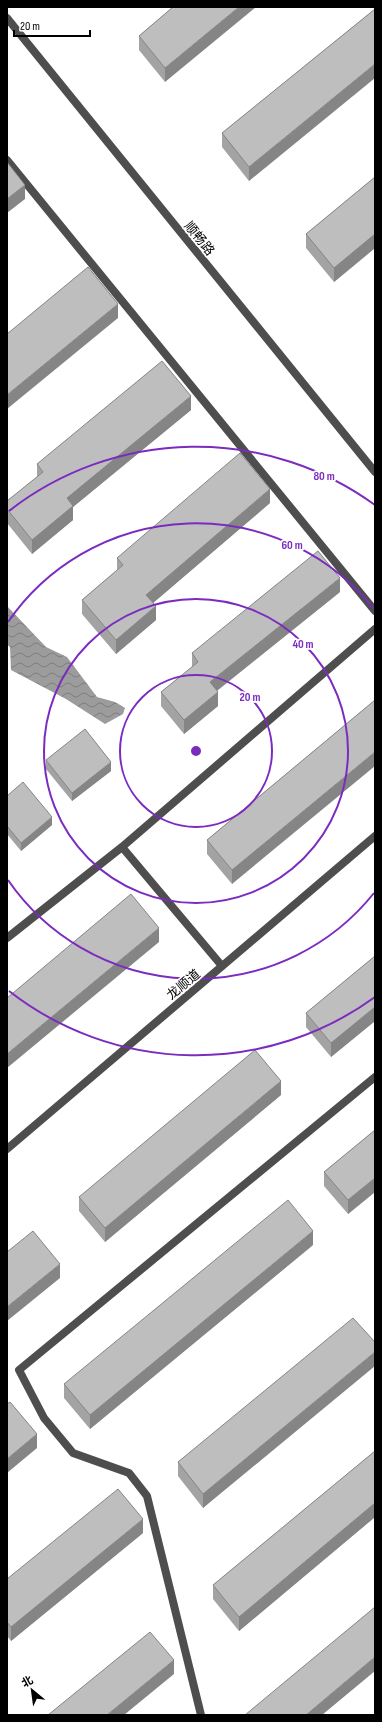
<svg xmlns="http://www.w3.org/2000/svg" width="382" height="1722" font-family="'Sofia Sans Condensed','Noto Sans SC',sans-serif">
  <style>
    .water { fill: url(#water-waves) }
    .lines { fill: none; stroke-linecap: round; stroke-linejoin: round }
    .service { stroke: #4e4e4e; stroke-width: 8 }
    .tertiary { stroke: #4e4e4e; stroke-width: 8 }
    .wall { fill: #a3a3a3 }
    .shaded-wall { fill: #858585 }
    .building { fill: #bebebe; stroke: #858585 }
    .ring { fill: none; stroke: #7b2cbf; stroke-width: 2 }
    .labels { text-anchor: middle; stroke-width: 3.5; stroke-linejoin: round; paint-order: stroke }
    .street-label { font-size: 13px; fill: #000; stroke: #fff }
    .centre { fill: #7b2cbf; stroke: #fff; stroke-width: 2 }
    .ring-label { font-size: 12px; text-anchor: middle; font-weight: bold; fill: #7b2cbf; stroke: #fff; stroke-width: 3.5; stroke-linejoin: round; paint-order: stroke }
  </style>
  <defs>
    <pattern id="water-waves" width="16" height="10" patternUnits="userSpaceOnUse"><rect width="16" height="10" fill="#9c9c9c"/><path d="M0 5q4-4 8 0t8 0" fill="none" stroke="#7d7d7d"/></pattern>
  </defs>
  <rect width="100%" height="100%" fill="#fff"/>
  <path class="water" d="M7,606l39,41 21,10 30,40 18,5 10,6 -2,6 -18,10 -39,-25 -55,-29 -1,-23 -3,-3z"/>
  <g class="lines">
    <path class="service" d="M7,160l368,451
      M122,847l100,119
      M7,938l115,-91 253,-218
      M201,1715l-54,-219 -18,-23 -56,-20 -29,-35 -25,-48 356,-293"/>
    <path class="tertiary" d="M7,18l368,454
      M7,1149l368,-313"/>
  </g>
  <path class="wall" d="M173,7l-8,75 -26,-32v-14z
    M375,9l-126,172 -27,-34v-14z
    M375,177v71l-41,34 -28,-34v-14z
    M191,410l-118,97v13l-41,34 -25,-31v-22l30,-24v-13z
    M270,503l-117,100 3,17 -40,34 -34,-40v-14l35,-30v-12z
    M340,592l-123,99 1,15 -34,28 -23,-28v-14l31,-25v-14z
    M375,700l-143,184 -25,-30v-14z
    M46,760l65,11 -39,30 -26,-32z
    M7,796l45,29 -31,26 -14,-17z
    M375,956v65l-44,36 -25,-30v-14z
    M281,1095l-176,147 -26,-31v-14z
    M375,1130v62l-27,22 -24,-28v-14z
    M313,1245l-223,184 -26,-31v-14z
    M375,1342l-172,166 -25,-32v-14z
    M375,1451v66l-136,114 -26,-32v-14z
    M143,1533l-132,108 -4,-5v-57z"/>
  <path class="shaded-wall" d="M239,7h17l-91,75v-14z
    M375,64v14l-126,103v-14z
    M25,185v14l-18,14v-14z
    M375,234v14l-41,34v-14z
    M118,304v14l-111,91v-14z
    M191,396v14l-118,97v13l-41,34v-14l35,-42z
    M270,489v14l-124,106v-14z
    M340,578v14l-130,104v-14z
    M156,606v14l-40,34v-14z
    M218,692v14l-34,28v-14z
    M8,697v8l-1,1v-8z
    M375,752v14l-143,118v-14z
    M111,762v9l-39,30v-8z
    M52,817v8l-31,26v-8z
    M159,928v14l-152,126v-14z
    M375,1007v14l-44,36v-14z
    M281,1081v14l-176,147v-14z
    M375,1178v14l-27,22v-14z
    M313,1231v14l-223,184v-14z
    M60,1264v14l-53,43v-14z
    M375,1352v14l-172,142v-14z
    M37,1434v14l-30,25v-14z
    M375,1503v14l-136,114v-14z
    M143,1519v14l-132,108v-14z
    M375,1657v14l-53,44h-16z
    M174,1660v14l-50,41h-17z"/>
  <path class="building" d="M173,7h66l-74,61 -26,-32z
    M375,9v55l-126,103 -27,-34z
    M7,162l18,23 -18,14z
    M375,177v57l-41,34 -28,-34z
    M88,267l30,37 -111,91v-61z
    M162,361l29,35 -124,102 6,8 -41,34 -25,-31v-8l36,-29 -6,-8z
    M240,453l30,36 -124,106 10,11 -40,34 -34,-40 41,-35 -6,-7z
    M318,551l22,27 -130,104 8,10 -34,28 -23,-28 37,-30 -6,-9z
    M375,700v52l-143,118 -25,-30z
    M85,729l26,33 -39,31 -26,-33z
    M23,782l29,35 -31,26 -14,-17v-30z
    M131,894l28,34 -152,126v-56z
    M375,956v51l-44,36 -25,-30z
    M255,1050l26,31 -176,147 -26,-31z
    M375,1130v48l-27,22 -24,-28z
    M288,1200l25,31 -223,184 -26,-31z
    M33,1231l27,33 -53,43v-55z
    M353,1318l22,24v10l-172,142 -25,-32z
    M10,1402l27,32 -30,25v-55z
    M375,1451v52l-136,114 -26,-32z
    M118,1489l25,30 -132,108 -4,-5v-43z
    M375,1607v50l-69,58h-61z
    M150,1632l24,28 -67,55h-59z"/>
  <g class="ring">
    <circle cx="196" cy="751" r="76"/>
    <circle cx="196" cy="751" r="152"/>
    <path d="M374 893A228 228 0 0 1 8 880M8 622A228 228 0 0 1 374 609"/>
    <path d="M375 997A304 304 0 0 1 9 991M9 511A304 304 0 0 1 375 505"/>
  </g>
  <g class="labels">
    <g class="street-label">
      <text transform="translate(200 238) rotate(51)" y="5">顺畅路</text>
      <text transform="translate(183 984) rotate(-40)" y="5">龙顺道</text>
    </g>
  </g>
  <circle cx="196" cy="751" r="6" class="centre"/>
  <g class="ring-label">
    <text x="324" y="480">80 m</text>
    <text x="292" y="549">60 m</text>
    <text x="303" y="648">40 m</text>
    <text x="250" y="701">20 m</text>
  </g>
  <rect width="382" height="1722" fill="none" stroke="#000000" stroke-width="16"/>
  <g transform="translate(32 1690) rotate(331)" stroke="#ffffff" stroke-width="3" paint-order="stroke">
  <path d="M0-3L7 15L0 10L-7 15Z" fill="#000000"/>
  <text y="-6" font-size="11" font-weight="bold" text-anchor="middle" fill="#000000">北</text>
  </g>
  <path d="M14 30v6h76v-6" fill="none" stroke="#000000" stroke-width="2"/>
  <text x="20" y="30" font-size="12" fill="#000000" stroke="#ffffff" stroke-width="3" paint-order="stroke">20 m</text>
</svg>
